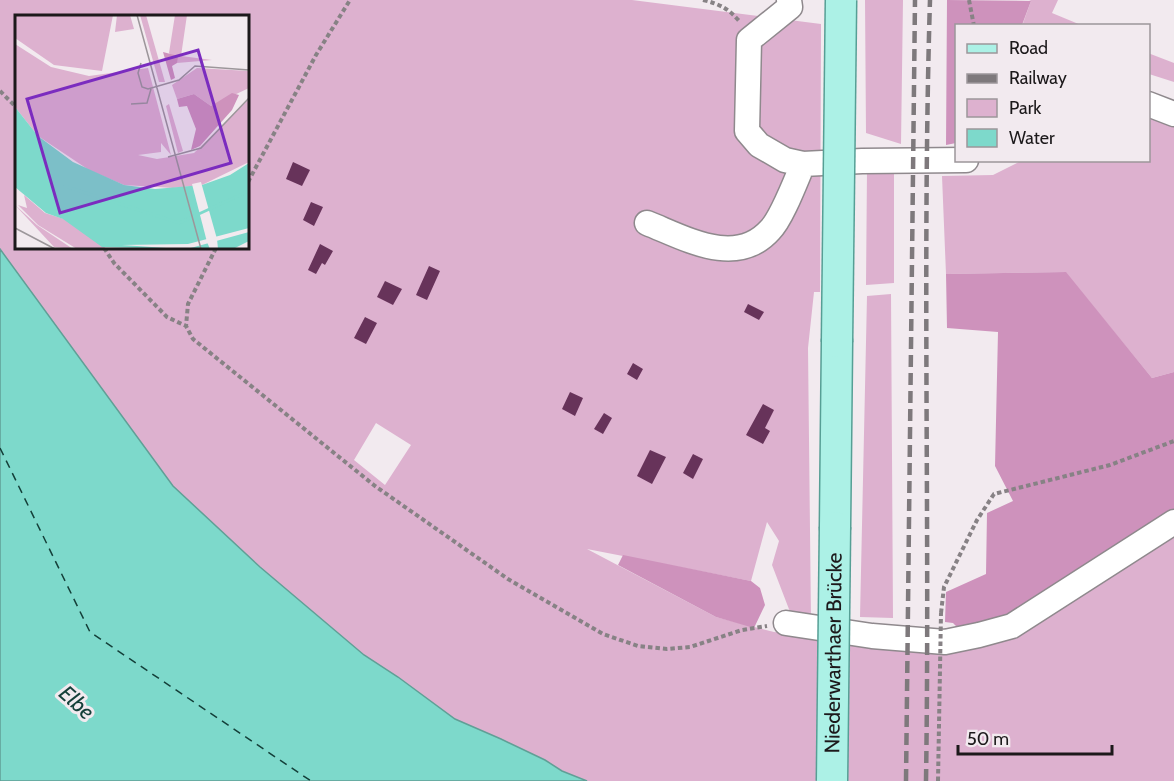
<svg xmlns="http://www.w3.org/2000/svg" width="1174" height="781" font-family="Cabin,sans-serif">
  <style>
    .green { fill: #ddb1cf; fill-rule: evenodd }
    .forest { fill: #ce92bc }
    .water { fill: #7dd9cb; stroke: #609f96; stroke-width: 1.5 }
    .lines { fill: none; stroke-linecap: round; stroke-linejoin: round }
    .ferry { stroke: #143f39; stroke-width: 1.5; stroke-dasharray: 8 6; stroke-linecap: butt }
    .building { fill: #67335a }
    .minor-casing { stroke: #8f898d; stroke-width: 27 }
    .major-casing { stroke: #569f95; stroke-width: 33 }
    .path { stroke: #878285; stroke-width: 4; stroke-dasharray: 4.5 3; stroke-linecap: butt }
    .minor { stroke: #fff; stroke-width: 24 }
    .major { stroke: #acf1e6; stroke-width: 30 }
    .rail { stroke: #7e797c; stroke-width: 4.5; stroke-dasharray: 12 6; stroke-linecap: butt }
    .major-bridge-casing { stroke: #569f95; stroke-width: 33; stroke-linecap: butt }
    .path-bridge { stroke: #878285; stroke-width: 4; stroke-dasharray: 4.5 3; stroke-linecap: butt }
    .major-bridge { stroke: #acf1e6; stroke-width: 30 }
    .labels { text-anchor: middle; stroke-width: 6; stroke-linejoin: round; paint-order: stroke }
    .street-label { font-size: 21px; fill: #1c191b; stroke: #f2eaef }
    .water-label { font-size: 22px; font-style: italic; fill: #143f39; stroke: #f2eaef }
    .inset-river { fill: none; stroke: #7dd9cb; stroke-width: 3 }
    .inset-road { fill: none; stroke: #9c969a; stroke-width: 1.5 }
    .view { fill: #7b2cbf; fill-opacity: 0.15; stroke: #7b2cbf; stroke-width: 3 }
    .inset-edge { fill: none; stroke: #1c191b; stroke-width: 3 }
  </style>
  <rect width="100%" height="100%" fill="#f2eaef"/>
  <path class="green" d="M0,0h632l189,24 -1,268h-6l-6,56 3,273 -19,-4 -20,-52 7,-24 -12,-19 -16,59 -164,-32 129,68 58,15 187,18 213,-115v246h-587l-25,-10 -17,-11 -44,-21 -46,-20 -57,-42 -34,-22 -104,-88 -87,-81 -171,-233 -2,-4zM16,16h232v232h-232zM376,423l35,22 -26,40 -31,-25z
    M865,0h38l-2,144 -35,-11z
    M1029,0h29l-6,13 29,12 -59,1 9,-25z
    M1148,53l26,10v19l-25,-8z
    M1149,118l25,9v245l-22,6 -87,-106 -119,2 -4,-98 51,-1 28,-14 127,-1z
    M867,170l27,1v112l-28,2z
    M891,294l2,324 -33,-1 7,-321z"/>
  <path class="forest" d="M947,0l84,1 -9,24 -66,1v117l-10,2z
    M1066,272l86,106 22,-6v140l-162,102 -50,18 -9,-9 -8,-1 1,-30 40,-18 1,-61 26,-12 -18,-35 3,-134 -51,-4 -1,-54z
    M623,555l128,26 9,7 5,17 -11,23 -38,-11 -98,-52z"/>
  <path class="water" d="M0,249l173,237 87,81 104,88 34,22 57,42 46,20 44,21 17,11 25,10h-587z"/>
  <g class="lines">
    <path class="ferry" d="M0,448l90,184 221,149"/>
  </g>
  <path class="building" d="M293,162l17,8 -8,16 -16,-7z
    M311,202l12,5 -9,19 -11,-6z
    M320,244l13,7 -8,14 -3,-2 -6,11 -8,-4z
    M429,266l11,5 -13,29 -11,-5z
    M385,281l17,8 -9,16 -16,-8z
    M748,304l16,8 -5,8 -15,-8z
    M365,317l12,6 -11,21 -12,-6z
    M633,363l10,6 -6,11 -10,-6z
    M570,392l13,6 -8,18 -13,-7z
    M763,404l11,6 -9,18 5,3 -7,13 -17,-9z
    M604,413l8,5 -9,16 -9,-5z
    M650,450l16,7 -14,27 -15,-8z
    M693,454l10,5 -10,20 -10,-6z"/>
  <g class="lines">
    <g class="minor-casing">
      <path id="minor" d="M789,0l1,7 -41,33 -2,91 12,14 26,15 18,4 59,-3 104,-1
        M1148,104l26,10
        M647,223c38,15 89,45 123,7 12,-12 26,-50 33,-66
        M786,623l86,13 73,6 34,-7 33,-9 162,-104"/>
    </g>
    <g class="major-casing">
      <path id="major" d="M835,527l2,-185"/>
    </g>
    <path class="path" d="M703,0c17,4 26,9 37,22
      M969,0l5,26
      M0,91l16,16
      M248,182l68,-127 34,-55
      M104,248l10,15 53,54 19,9
      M216,248l-28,56 -2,22 7,13 182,147 133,93 95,55 35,12 29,3 23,-2 52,-17 25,-4
      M941,613l3,-26 33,-67 17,-26 116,-29 64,-24"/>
    <use href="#minor" class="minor"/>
    <use href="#major" class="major"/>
    <path class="rail" d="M906,781l9,-781
      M926,781c4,-260 -4,-521 4,-781"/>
    <g class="major-bridge-casing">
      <g id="major-bridge">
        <path d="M837,342l4,-342"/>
        <path id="s1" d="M832,781l3,-254"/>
      </g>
    </g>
    <path class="path-bridge" d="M938,781l3,-168"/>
    <use href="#major-bridge" class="major-bridge"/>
  </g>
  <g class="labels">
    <g class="street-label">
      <text dy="7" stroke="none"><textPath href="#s1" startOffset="128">Niederwarthaer Brücke</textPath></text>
    </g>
    <g class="water-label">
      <text transform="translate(77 702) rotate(42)" y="8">Elbe</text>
    </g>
  </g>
  <g transform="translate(15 15)">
    <rect width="234" height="234" fill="#f2eaef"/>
    <path d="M0,0h98l-11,56 -48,-6 -39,-27zM102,0h13l4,14 -19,3zM125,0h6l19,67h-6zM160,0h12l-6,41 31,4 -35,3 -8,-10zM0,29l36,23 38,9 59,-8 23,87 -10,-12v9l-23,3 19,4 37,-6 55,-54v63l-47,23 -29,3 -49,-3 -35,-15 -51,-34 -23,-29zM182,53l52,3v17l-38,18 -17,-12 -17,5 -5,-14zM154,89l14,47 -5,2 -12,-47zM9,180l21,18 19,6 43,30h-30l-39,-24 -20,-20 9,3zM0,190l22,20 36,24 -19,-2z" fill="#ddb1cf"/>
    <path d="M148,37l15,4 -1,7 -5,3 3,12 -4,2zM217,78l7,2 -7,15 -32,36 -9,4 5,-21 -9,-23 -8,1 -2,-8 17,-5 17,12z" fill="#ce92bc"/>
    <path d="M0,92l23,29 35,26 51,23 31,4 47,-4 28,-10 19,-12v65l-61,16 -66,1 59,4 -79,-2 -39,-28 -17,-6 -31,-26zM234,217v9l-14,7 -48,1z" fill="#7dd9cb"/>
    <path d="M186,167l16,57 1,10h-8l-3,-7 -15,-58z" fill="#f2eaef"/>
    <path class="inset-river" d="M0,115l52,57 112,36 70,-32"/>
    <path class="inset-road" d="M122,0l64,234M126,48l-3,10 4,14 6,2 31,-9 16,-14 54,4M116,89l16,-1 4,-14M153,142l33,-9 48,-50M0,213l40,21"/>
    <path class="view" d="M183,35l33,113 -171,50 -33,-114z"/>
    <rect width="234" height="234" class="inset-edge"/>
  </g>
  <rect x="955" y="24" width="195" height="138" fill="#f2eaef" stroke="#9c969a" stroke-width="1.5"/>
  <rect x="967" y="44" width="30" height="9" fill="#acf1e6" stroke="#9c969a" stroke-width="1.5"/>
  <text x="1009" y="54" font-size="18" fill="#1c191b">Road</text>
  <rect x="967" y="74" width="30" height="9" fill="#7e797c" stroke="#9c969a" stroke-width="1.5"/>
  <text x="1009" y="84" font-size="18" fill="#1c191b">Railway</text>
  <rect x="967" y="99" width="30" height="18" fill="#ddb1cf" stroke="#9c969a" stroke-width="1.5"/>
  <text x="1009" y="114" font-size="18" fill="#1c191b">Park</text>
  <rect x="967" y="129" width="30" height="18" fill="#7dd9cb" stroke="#9c969a" stroke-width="1.5"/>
  <text x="1009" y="144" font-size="18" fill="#1c191b">Water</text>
  <path d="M958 745v9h154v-9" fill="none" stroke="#1c191b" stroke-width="3"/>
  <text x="967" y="745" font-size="18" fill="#1c191b" stroke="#f2eaef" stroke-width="4.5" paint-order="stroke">50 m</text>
</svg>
